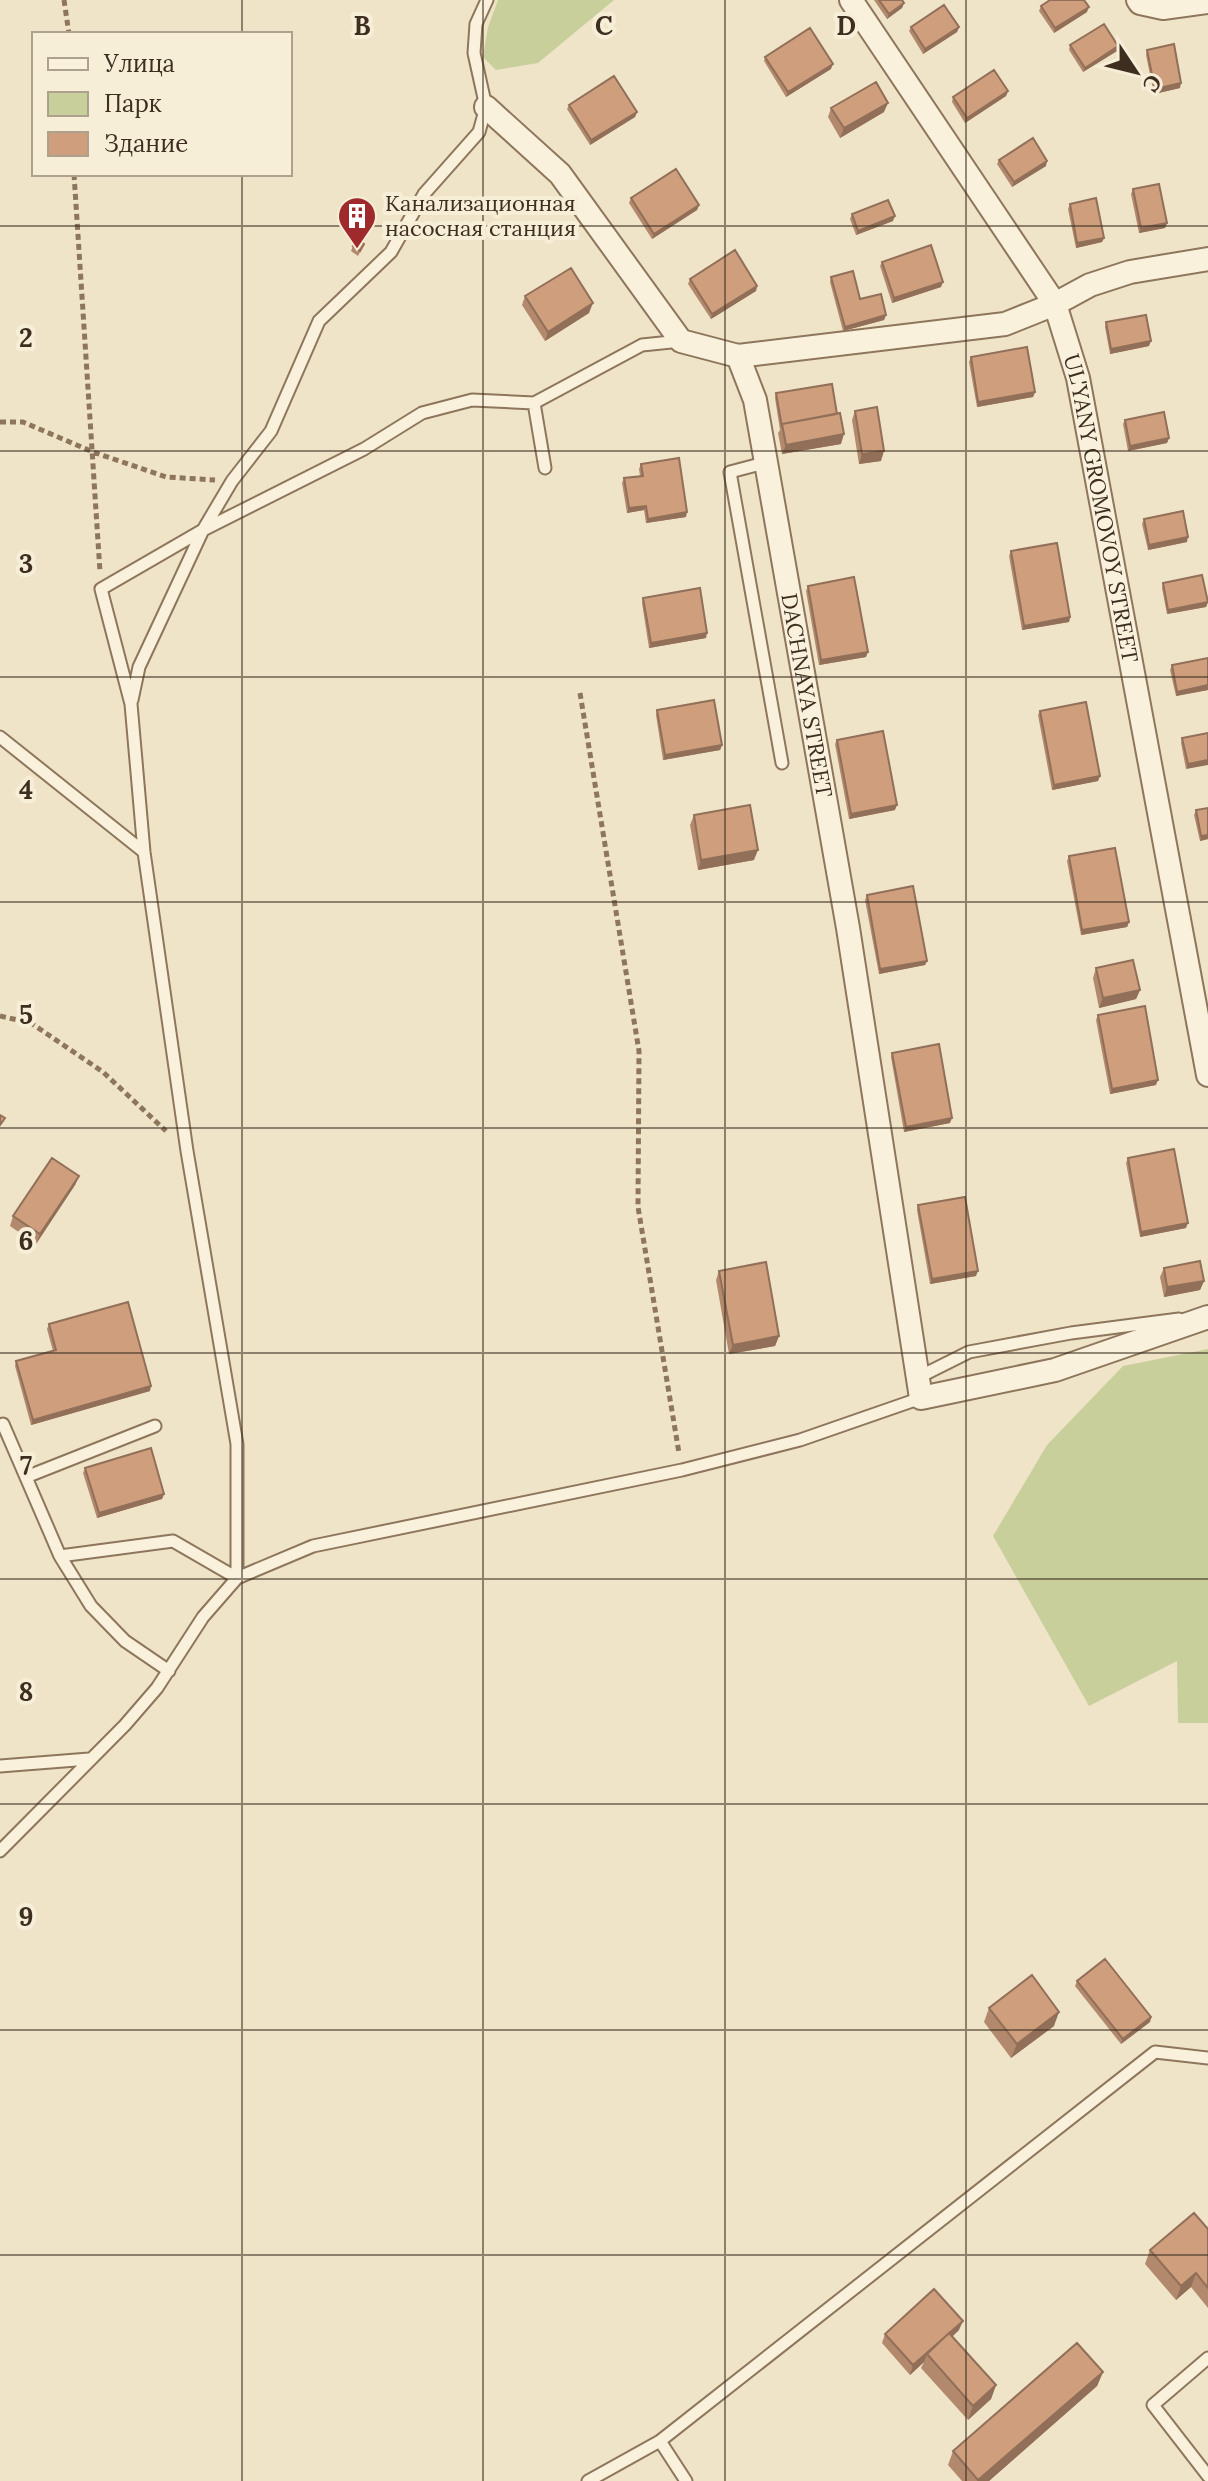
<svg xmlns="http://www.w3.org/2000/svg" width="1208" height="2481" font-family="Lora,serif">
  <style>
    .green { fill: #c9cf9b }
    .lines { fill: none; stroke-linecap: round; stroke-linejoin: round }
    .lane-casing { stroke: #8d765c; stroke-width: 15 }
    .street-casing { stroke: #8d765c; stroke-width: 26 }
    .path { stroke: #8d765c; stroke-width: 5; stroke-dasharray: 6 4; stroke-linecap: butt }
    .lane { stroke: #faf1dc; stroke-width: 11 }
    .street { stroke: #faf1dc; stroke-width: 22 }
    .wall { fill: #b2896c }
    .shaded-wall { fill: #916f58 }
    .building { fill: #cf9f7d; stroke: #916f58; stroke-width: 2 }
    .grid { fill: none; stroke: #3d2e20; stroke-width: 2; stroke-opacity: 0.55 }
    .labels { text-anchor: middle; stroke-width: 8; stroke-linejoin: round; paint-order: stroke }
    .poi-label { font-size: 22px; fill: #3d2e20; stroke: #f7eed8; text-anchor: start }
    .street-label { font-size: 22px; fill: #3d2e20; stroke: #f7eed8 }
    .grid-label { font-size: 26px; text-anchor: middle; font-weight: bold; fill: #3d2e20; stroke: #f7eed8; stroke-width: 8; stroke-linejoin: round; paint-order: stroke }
  </style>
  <rect width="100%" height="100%" fill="#f0e4c8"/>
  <path class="green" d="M498,0h116l-76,63 -42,7 -13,-13 5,-30z
    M1208,1349v374h-30l-1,-62 -88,45 -96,-170 54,-91 76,-79z"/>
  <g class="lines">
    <g class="lane-casing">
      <path id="lane" d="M534,403l11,65
        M764,463l-34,9 52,291
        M132,700l7,-33 64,-137 29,-49 39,-50 48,-110 72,-69 33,-58 55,-62 7,-25 -12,-54 2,-29 11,-24
        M0,737l144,115
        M919,1377l50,-25 102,-19 108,-14
        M3,1424l57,132 113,-15 64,37
        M26,1477l129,-51
        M60,1556l31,50 34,35 44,30
        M237,1578v-134l-50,-293 -43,-299 -13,-148 -30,-115 102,-59 161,-81 58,-36 50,-13 62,3 108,-58 39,-4
        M0,1766l89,-7
        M0,1851l125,-126 32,-37 46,-71 34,-39 76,-32 369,-76 118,-30 121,-42
        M1208,2358l-55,47 55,71
        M660,2441l26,40
        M588,2481l72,-40 495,-389 53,6"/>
    </g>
    <g class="street-casing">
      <g id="street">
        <path id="s1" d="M851,0l204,304 23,74 130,697"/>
        <path d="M1138,0l2,3 23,5 45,-6"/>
        <path id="s2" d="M486,107l74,67 121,167 57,15 17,44 93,528 73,470 134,-28 153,-53"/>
        <path d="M738,356l267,-32 50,-20 35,-19 40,-13 78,-13"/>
      </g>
    </g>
    <path class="path" d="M64,0l5,34
      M74,174l26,398
      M0,422h23l70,30 73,25 49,3
      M580,693l59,358 -1,156 41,246
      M0,1016l31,7 72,49 63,59"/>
    <use href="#lane" class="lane"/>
    <use href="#street" class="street"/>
  </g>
  <path class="wall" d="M874,0h28l2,3 -2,5 -15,11z
    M1041,6l46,6 -33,21 -15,-22z
    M911,27h48l-2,5 -34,22 -14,-23z
    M1070,45l47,6 -34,21 -14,-22z
    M1147,50l33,38 -26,6 -8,-39z
    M765,57l66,12 -45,28 -22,-36z
    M1008,91l-2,5 -41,27 -13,-21 1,-5z
    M569,105l68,7 -2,5 -45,28 -23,-36z
    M831,108l53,4 -44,26 -12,-21z
    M999,160l47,6 -34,21 -15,-23z
    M1133,189l34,34 -2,5 -26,5 -8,-39z
    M631,198l68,7 -2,5 -45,29 -23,-36z
    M1070,204l34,34 -2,4 -26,6 -8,-39z
    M852,214l41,7 -37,14 -6,-16z
    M364,244l-6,12 -7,-5 2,-5z
    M882,262l59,25 -49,16 -12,-37z
    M831,277l29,22 26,16 -2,5 -41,11 -13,-49z
    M690,279l67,7 -1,5 -45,28 -23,-35z
    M525,296l64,17 -44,28 -23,-36z
    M1106,322l43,24 -39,8 -5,-27z
    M971,357l64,35 -2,5 -56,10 -8,-45z
    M776,393l65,51 -59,10 -4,-21 2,-3 -5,-32z
    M855,411l26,50 -22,3 -7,-44z
    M1125,420l44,18 -2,5 -39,8 -5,-27z
    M641,464l45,53 -40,6 -2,-13 -17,3 -5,-30 2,-5 16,-2 -1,-7z
    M1144,519l43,23 -39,8 -6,-26z
    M1011,551l59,66 -1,5 -47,8 -13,-74z
    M1163,583l45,19 -2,5 -39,7 -5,-26z
    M808,586l58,71 -47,8 -13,-74z
    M643,598l63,40 -57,10 -7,-45z
    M1208,658v32l-32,6 -6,-26 2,-5z
    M657,710l65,35 -2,5 -57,10 -7,-45z
    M1040,711l60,65 -2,5 -46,9 -14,-75z
    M1208,733l-22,36 -5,-26 1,-5z
    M837,740l58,70 -46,9 -14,-75z
    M1196,810l12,29 -8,2 -6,-26z
    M694,815l60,45 -56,10 -8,-45z
    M1069,856l60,66 -2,5 -46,8 -14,-74z
    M867,895l60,66 -2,4 -46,9 -14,-74z
    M1096,968l44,22 -4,9 -37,9 -6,-30z
    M1098,1015l58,70 -46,9 -14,-74z
    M892,1053l58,70 -46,9 -13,-75z
    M1128,1158l58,70 -46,9 -14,-74z
    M79,1176l-4,9 -39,59 -26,-18 3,-10z
    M918,1205l58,71 -46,8 -13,-74z
    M1164,1268l40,13 -4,9 -36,7 -4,-20z
    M719,1271l60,65 -4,10 -46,8 -13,-74z
    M49,1324l101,67 -119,34 -16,-59 1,-5 37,-10 -6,-22z
    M85,1468l79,26 -2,5 -65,19 -14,-45z
    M1077,1981l74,36 -1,5 -29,22 -46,-58z
    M989,2008l65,18 -43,32 -27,-36z
    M1208,2229v79l-17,-21 -15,13 -31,-36 5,-14z
    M959,2330l-7,7 44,48 -5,14 -23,21 -47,-52 3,-6 -14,13 -28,-32 3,-9z
    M1103,2372l-6,14 -108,95h-27l-14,-16 5,-14z"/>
  <path class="shaded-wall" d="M904,3l-2,5 -15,11 2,-5z
    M1089,7l-2,5 -33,21 1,-5z
    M959,27l-2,5 -34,22 2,-5z
    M1118,46l-1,5 -34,21 2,-4z
    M833,64l-2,5 -45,28 2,-5z
    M1181,83l-1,5 -26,6 1,-5z
    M1008,91l-2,5 -41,27 2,-5z
    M888,103l-4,9 -44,26 4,-10z
    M637,112l-2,5 -45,28 1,-5z
    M1047,161l-1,5 -34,21 2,-5z
    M699,205l-2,5 -45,29 2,-5z
    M895,216l-2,5 -37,14 2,-4z
    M1167,223l-2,5 -26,5 2,-5z
    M1104,238l-2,4 -26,6 1,-5z
    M943,282l-2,5 -49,16 2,-5z
    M757,286l-1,5 -45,28 1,-5z
    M593,303l-4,10 -44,28 3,-9z
    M886,315l-2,5 -41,11 2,-4z
    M1151,341l-2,5 -39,8 1,-5z
    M1035,392l-2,5 -56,10 1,-5z
    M844,434l-3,10 -59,10 4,-9z
    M1169,438l-2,5 -39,8 2,-5z
    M884,451l-3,10 -22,3 3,-10z
    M646,506l-2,4 -17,3 2,-5z
    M687,512l-1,5 -40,6 2,-4z
    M1188,537l-1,5 -39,8 1,-5z
    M1208,602l-2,5 -39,7 1,-4z
    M1070,617l-1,5 -47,8 2,-4z
    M707,633l-1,5 -57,10 2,-5z
    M868,652l-2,5 -47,8 2,-5z
    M1208,685v5l-32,6 1,-4z
    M722,745l-2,5 -57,10 2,-5z
    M1208,760v5l-22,4 2,-5z
    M1100,776l-2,5 -46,9 2,-5z
    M897,805l-2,5 -46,9 2,-5z
    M1208,835v4l-8,2 1,-5z
    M758,850l-4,10 -56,10 3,-10z
    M1129,922l-2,5 -46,8 1,-5z
    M927,961l-2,4 -46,9 1,-5z
    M1140,990l-4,9 -37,9 4,-10z
    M1158,1080l-2,5 -46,9 2,-5z
    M952,1118l-2,5 -46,9 2,-5z
    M79,1176l-4,9 -39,59 4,-10z
    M1188,1223l-2,5 -46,9 1,-5z
    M978,1271l-2,5 -46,8 2,-5z
    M1204,1281l-4,9 -36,7 3,-10z
    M779,1336l-4,10 -46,8 4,-9z
    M151,1386l-1,5 -119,34 2,-5z
    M164,1494l-2,5 -65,19 2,-5z
    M1059,2012l-5,14 -43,32 6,-14z
    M1151,2017l-1,5 -29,22 2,-5z
    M1196,2273l-5,14 -15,13 5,-14z
    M963,2321l-4,9 -30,27 -2,-3 -3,8 -14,13 3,-10z
    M1103,2372l-6,14 -108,95h-11z
    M996,2385l-5,14 -23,21 5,-14z"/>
  <path class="building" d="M879,0h23l2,3 -15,11z
    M1050,0h34l5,7 -34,21 -14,-22z
    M944,5l15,22 -34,22 -14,-22z
    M1104,24l14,22 -33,22 -15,-23z
    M810,28l23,36 -45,28 -23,-35z
    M1174,44l7,39 -26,6 -8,-39z
    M994,70l14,21 -41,27 -14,-21z
    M614,76l23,36 -46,28 -22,-35z
    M876,82l12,21 -44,25 -13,-20z
    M1033,138l14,23 -33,21 -15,-22z
    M676,169l23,36 -45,29 -23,-36z
    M1159,184l8,39 -26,5 -8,-39z
    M1096,198l8,40 -27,5 -7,-39z
    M888,200l7,16 -37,15 -6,-17z
    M358,240l6,4 -4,7 -7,-5z
    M931,245l12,37 -49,16 -12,-36z
    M735,250l22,36 -45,28 -22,-35z
    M571,268l22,35 -45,29 -23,-36z
    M853,271l7,28 21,-5 5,21 -41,12 -14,-50z
    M1146,315l5,26 -40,8 -5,-27z
    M1027,347l8,45 -57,10 -7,-45z
    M832,384l5,30 -55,10v3l-6,-34z
    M877,407l7,44 -22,3 -7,-43z
    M1164,412l5,26 -39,8 -5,-26z
    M840,413l4,21 -58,11 -4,-21z
    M679,458l8,54 -39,7 -2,-13 -17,2 -5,-30 19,-2 -2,-12z
    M1183,511l5,26 -39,8 -5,-26z
    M1057,543l13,74 -46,9 -13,-75z
    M1202,575l6,27 -40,8 -5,-27z
    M854,577l14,75 -47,8 -13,-74z
    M700,588l7,45 -56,10 -8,-45z
    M1208,658v27l-31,7 -5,-27z
    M714,700l8,45 -57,10 -8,-45z
    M1086,702l14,74 -46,9 -14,-74z
    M883,731l14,74 -46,9 -14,-74z
    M1208,733v27l-20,4 -6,-26z
    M750,805l8,45 -57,10 -7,-45z
    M1208,808v27l-7,1 -5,-26z
    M1115,848l14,74 -47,8 -13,-74z
    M913,886l14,75 -47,8 -13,-74z
    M1133,960l7,30 -37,8 -7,-30z
    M1145,1006l13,74 -46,9 -14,-74z
    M939,1044l13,74 -46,9 -14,-74z
    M0,1115l5,3 -5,7z
    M1174,1149l14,74 -47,9 -13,-74z
    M52,1158l27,18 -39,58 -27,-18z
    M965,1197l13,74 -46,8 -14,-74z
    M1200,1261l4,20 -37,6 -3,-19z
    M766,1262l13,74 -46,9 -14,-74z
    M128,1302l23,84 -118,34 -17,-59 40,-11 -7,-26z
    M151,1448l13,46 -65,19 -14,-45z
    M1105,1959l46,58 -28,22 -46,-58z
    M1032,1975l27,37 -42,32 -28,-36z
    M1194,2213l14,16v59l-12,-15 -15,13 -31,-36z
    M934,2289l29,32 -50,44 -28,-31z
    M949,2333l47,52 -23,21 -46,-52z
    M1077,2343l26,29 -125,108 -25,-29z"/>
  <path class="grid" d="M242,0v34M483,0v2481M725,0v2481M966,0v2481M242,174v2307M0,226h1208M0,451h1208M0,677h1208M0,902h1208M0,1128h1208M0,1353h1208M0,1579h1208M0,1804h1208M0,2030h1208M0,2255h1208"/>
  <defs>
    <g id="building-pin" transform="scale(2)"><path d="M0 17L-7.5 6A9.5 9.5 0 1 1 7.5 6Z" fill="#9e2a2b" stroke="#f7eed8"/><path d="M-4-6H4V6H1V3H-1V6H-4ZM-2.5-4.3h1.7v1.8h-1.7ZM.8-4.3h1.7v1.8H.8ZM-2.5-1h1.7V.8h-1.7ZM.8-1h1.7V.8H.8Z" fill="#fff"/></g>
  </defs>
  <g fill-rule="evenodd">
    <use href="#building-pin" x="357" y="216"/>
  </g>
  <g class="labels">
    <g class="poi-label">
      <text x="385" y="211">Канализационная<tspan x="385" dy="25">насосная станция</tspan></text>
    </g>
    <g class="street-label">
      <text dy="8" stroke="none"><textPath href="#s1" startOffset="576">UL'YANY GROMOVOY STREET</textPath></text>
      <text dy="8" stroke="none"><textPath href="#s2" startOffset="712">DACHNAYA STREET</textPath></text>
    </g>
  </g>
  <g class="grid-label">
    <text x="362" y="35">B</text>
    <text x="604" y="35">C</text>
    <text x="846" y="35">D</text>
    <text x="26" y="347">2</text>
    <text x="26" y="573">3</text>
    <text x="26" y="799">4</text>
    <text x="26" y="1024">5</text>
    <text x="26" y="1250">6</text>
    <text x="26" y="1475">7</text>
    <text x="26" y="1701">8</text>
    <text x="26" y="1926">9</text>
  </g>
  <rect x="32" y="32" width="260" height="144" fill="#f7eed8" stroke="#ada18e" stroke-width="2"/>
  <rect x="48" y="58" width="40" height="12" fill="#faf1dc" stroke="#ada18e" stroke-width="2"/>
  <text x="104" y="72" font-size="24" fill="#3d2e20">Улица</text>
  <rect x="48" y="92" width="40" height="24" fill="#c9cf9b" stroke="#ada18e" stroke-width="2"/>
  <text x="104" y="112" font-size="24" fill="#3d2e20">Парк</text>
  <rect x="48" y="132" width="40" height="24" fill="#cf9f7d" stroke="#ada18e" stroke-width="2"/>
  <text x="104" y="152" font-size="24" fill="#3d2e20">Здание</text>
  <g transform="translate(1136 72) rotate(125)" stroke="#f7eed8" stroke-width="6" paint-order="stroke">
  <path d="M0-6L14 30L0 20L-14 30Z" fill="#3d2e20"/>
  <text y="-12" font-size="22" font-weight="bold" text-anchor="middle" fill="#3d2e20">С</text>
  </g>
</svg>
